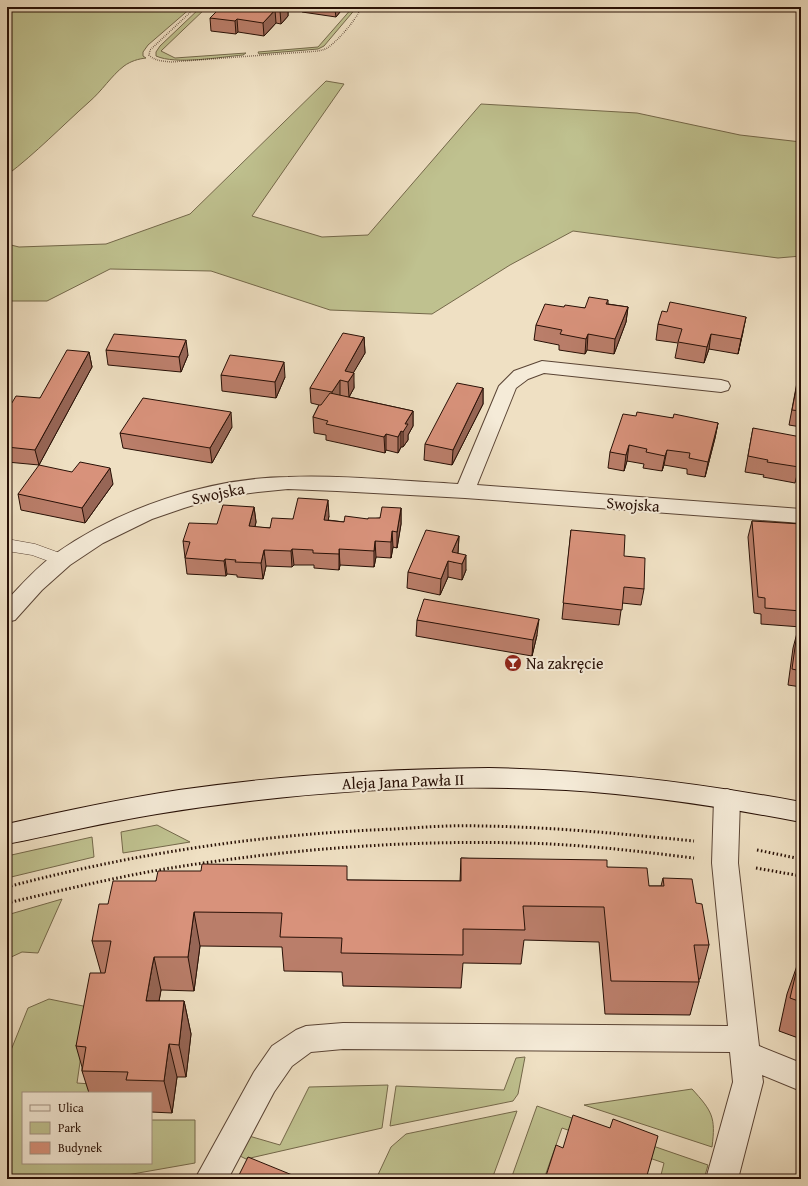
<svg xmlns="http://www.w3.org/2000/svg" width="808" height="1186" font-family="'Gentium Book Plus',serif">
  <style>
    .green { fill: #bfc18f; stroke: #74684a }
    .lines { fill: none; stroke-linecap: round; stroke-linejoin: round }
    .lane-casing { stroke: #5a4435; stroke-width: 1 }
    .street-casing { stroke: #5a4435; stroke-width: 2 }
    .secondary-casing { stroke: #281006; stroke-width: 2 }
    .path-far1 { stroke: #281006; stroke-width: 1.5; stroke-dasharray: 0.5 1.5; stroke-linecap: butt }
    .path { stroke: #281006; stroke-width: 3; stroke-dasharray: 1.5 2.5; stroke-linecap: butt }
    .lane { fill: #f5ebd8; fill-rule: evenodd }
    .street { fill: #f5ebd8; fill-rule: evenodd }
    .secondary { fill: #f5ebd8; fill-rule: evenodd }
    .wall { fill: #ba7e6a; stroke: #281006 }
    .shaded-wall { fill: #976656; stroke: #281006 }
    .building { fill: #d8927b; stroke: #281006 }
    .labels { text-anchor: middle; stroke-width: 4; stroke-linejoin: round; paint-order: stroke }
    .street-label { font-size: 16px; fill: #281006; stroke: #f5ebd8 }
    .poi-label { font-size: 16px; fill: #281006; stroke: #f5ebd8; text-anchor: start }
  </style>
  <rect width="100%" height="100%" fill="#efe0c3"/>
  <filter id="stains"><feTurbulence type="fractalNoise" baseFrequency=".005" numOctaves="4"/><feColorMatrix values="0 0 0 0 .2 0 0 0 0 .09 0 0 0 0 .02 0 0 0 .5 -.17"/></filter>
  <radialGradient id="worn" r=".72"><stop offset=".6" stop-color="#630" stop-opacity="0"/><stop offset="1" stop-color="#630" stop-opacity=".3"/></radialGradient>
  <path class="green" d="M7,7h185l-44,38 -5,7v4l3,2c-8,1 -15,3 -22,8 -13,10 -22,25 -35,36 -27,24 -53,51 -82,73z
    M201,7h6l-46,44 14,7 71,-5 -3,2c-23,2 -67,10 -87,1v-4l4,-6z
    M353,7h4l-33,39 -6,3 -59,5 -1,-2 60,-5z
    M326,81l18,3 -92,132 70,21 46,-2 113,-131 156,9 103,22 61,7v114l-23,2 -205,-27 -63,34 -78,49 -102,-4 -119,-39 -101,-2 -63,32h-40v-57l12,3 87,-3 84,-30z
    M157,825l33,17 -67,11 -2,-21z
    M92,837l2,20 -87,21v-22z
    M62,899l-24,54 -16,-1 -15,7v-44z
    M49,999l39,8 -11,76 14,1 -2,9h-66v70h128v-43h44v43l-91,16h-97v-119l21,-52z
    M525,1057l-7,37 -5,7 -123,25 6,-40 108,4 12,-32z
    M388,1085l-6,43 -136,31 -6,-3 9,-20 31,9 29,-58z
    M692,1089c20,22 24,28 20,58l-128,-42z
    M537,1106l171,59 -4,14h-44l4,-16 -102,-35 -18,51h-33z
    M517,1111l-25,68h-116l15,-32 15,-13z"/>
  <g class="lines">
    <g class="lane-casing">
      <path id="lane" d="M7,539l28,5 33,12 2,4 -2,4 -6,2 -30,-11 -25,-4z"/>
    </g>
    <g class="street-casing">
      <path id="street" d="M542,361l179,19 7,2 2,4 -2,4 -7,2 -177,-19 -16,6 -12,9 -39,97 324,24v14l-336,-25 -128,-7 -49,-2 -30,3 -38,5 -36,11 -32,11 -49,24 -33,22 -28,25 -27,30 -8,2v-22c15,-16 30,-33 48,-46 65,-46 153,-76 233,-77 56,-2 113,4 170,7l41,-98 15,-15z
        M727,789l9,3 4,7 -2,64 21,183 42,17v28l-39,-16 1,7 -25,97h-32l27,-97 -3,-30 -387,-3 -32,3 -19,14 -18,26 -46,87h-33l59,-107 18,-26 24,-16 10,-4 37,-3 385,3 -16,-163 2,-64 4,-7z"/>
    </g>
    <g class="secondary-casing">
      <path id="secondary" d="M489,768c105,2 209,15 312,34v20c-78,-15 -156,-27 -235,-32 -136,-7 -275,2 -409,24 -50,8 -100,20 -150,30v-20c57,-13 114,-25 172,-34 103,-15 206,-21 310,-22z"/>
    </g>
    <path class="path-far1" d="M196,7l-46,43 -1,5c6,6 14,6 22,7l147,-11c3,-1 6,-1 9,-3 10,-6 31,-30 34,-41"/>
    <path class="path" d="M757,850l44,9
      M756,868l45,8
      M7,887c128,-34 256,-53 388,-58 29,-2 58,-4 87,-3 71,1 142,8 212,15
      M7,903c56,-13 113,-27 170,-36 114,-18 229,-27 344,-24 58,1 115,8 173,15"/>
    <use href="#lane" class="lane"/>
    <use href="#street" class="street"/>
    <use href="#secondary" class="secondary"/>
  </g>
  <path class="wall" d="M235,7h53v9l-7,8 -5,-1 -12,13 -26,-4 -2,2 -25,-3 -1,-13 23,-9z
    M302,7h42l-8,10 -34,-5z
    M608,300v4l20,3 -2,15 -12,32 -27,-4 -2,4 -26,-4v-5l-25,-5 2,-15 28,-18 21,1z
    M658,324l85,8 -5,22 -29,-5 -5,14 -29,-5 3,-15 -22,-3z
    M364,337l1,16 -12,20 1,15 -5,9 64,14v15l-5,9v5l-5,7h-2l-3,6 -12,-3 -1,3 -59,-13v-5l-12,-2 -1,-16 6,-12 -8,-2 -1,-15z
    M106,350l82,5 -7,17 -73,-7z
    M89,352l3,15 -53,98 -32,-3v-51l33,-13z
    M801,361v66l-12,-2z
    M221,375l64,2 -9,21 -54,-7z
    M483,388v16l-31,61 -28,-5 1,-16z
    M636,416l37,2 45,5 -3,15 -10,39 -18,-3v-5l-23,-4 -2,6 -19,-3 1,-4 -17,-3 -3,10 -16,-3 2,-16z
    M232,427l-20,36 -89,-15 -3,-15z
    M753,428l46,39 -4,16 -32,-6 1,-2 -19,-3z
    M113,484l-28,39 -64,-13 -3,-16z
    M254,507l2,15 -1,5 15,1 23,-9 36,-3 -1,4 16,2 36,-4 21,-10v16l-4,24 -4,-1 -2,11 -15,-1 -2,10 -34,-2 -1,5 -25,-2v-3h-20l-2,2 -26,-1 -3,13 -26,-2v-2l-10,-1 -1,2 -39,-2 -4,-33z
    M752,521l49,3v26h-1l1,11v66l-40,-3v-10l-7,-1 -6,-76z
    M571,530l53,26 20,33 -3,16 -19,-2 -3,22 -57,-6z
    M459,536l-1,17 8,17 -4,10 -14,-3 -8,18 -33,-7 1,-16z
    M417,620l120,15 -5,21 -116,-20z
    M797,633h4v54l-13,-2 5,-37z
    M461,858l146,9 42,19h12l2,-8 33,25 13,42 -9,34h-1v3l-9,33 -85,-1 -6,-72 -75,-2 -3,24 -58,-1 -2,25 -118,-2 -1,-14 -58,-1 -2,-24 -82,-1 -6,45 -33,-1 -2,11h25l7,33 -5,43h-9l-5,36 -21,-1v-19h-62l-7,-22v-4l-6,-21 25,-73 -9,-32 16,-37 48,-23 192,-1 112,1z
    M799,960l2,1v78l-22,-8 8,-37z"/>
  <path class="shaded-wall" d="M284,7h4v9l-7,8 -1,-13z
    M338,7h6l-8,10 -1,-7z
    M275,10l1,13 -12,13 -1,-13z
    M237,19l1,13 -2,2 -1,-13z
    M628,307l-2,15 -12,32 1,-15z
    M746,317l-3,15 -5,22 3,-15z
    M588,334l-1,16 -2,4 1,-15z
    M711,334l-2,15 -5,14 3,-16z
    M364,337l1,16 -17,29 -3,-11z
    M186,340l2,15 -7,17 -2,-15z
    M89,352l3,15 -53,98 -4,-15z
    M284,362l1,15 -9,21 -1,-16z
    M354,373v15l-5,9 -1,-15z
    M340,380v15l-7,13 -1,-16z
    M483,388v16l-31,61 1,-15z
    M413,411v15l-5,9v5l-5,7v-15l2,-8z
    M231,412l1,15 -20,36 -2,-15z
    M718,423l-3,15 -10,39 3,-15z
    M401,431v16l-3,6v-16z
    M386,434v16l-1,3 -1,-16z
    M629,445l-2,16 -3,10 2,-16z
    M667,450l-3,15 -2,6 3,-15z
    M110,468l3,16 -28,39 -3,-15z
    M328,500l1,16 -4,20 -1,-16z
    M254,507l2,15 -5,20 -2,-16z
    M401,508v16l-4,24v-16z
    M392,531l1,16 -2,11v-16z
    M459,536l-1,16 -4,11 -2,-11z
    M375,541l1,16 -2,10v-16z
    M292,549l2,16 -2,2 -1,-16z
    M339,549l1,16 -1,5z
    M264,550l2,16 -3,13 -2,-16z
    M466,555v15l-4,10v-16z
    M225,559l2,15 -1,2 -2,-15z
    M448,561v16l-8,18 1,-16z
    M539,619l-2,16 -5,21 1,-16z
    M194,912l6,34 -6,45 -6,-34z
    M154,957l7,33 -2,11h-13z
    M184,1001l7,33 -5,43 -7,-32z
    M169,1044l8,33 -5,36 -8,-32z"/>
  <path class="building" d="M221,7l12,2 2,-2h49l-4,4 -5,-1 -12,13 -26,-4 -2,2 -25,-3z
    M311,7h27l-3,3z
    M589,297l19,3 -2,4 22,3 -13,32 -27,-5 -2,5 -26,-5 2,-4 -26,-5 9,-21 19,3 1,-2 20,3z
    M670,302l76,15 -5,22 -30,-5 -4,13 -29,-5 4,-13 -24,-5 4,-13 5,1z
    M343,333l21,4 -19,34 9,2 -6,9 -8,-2 -8,12 -22,-4z
    M114,334l72,6 -7,17 -73,-7z
    M67,350l22,2 -54,98 -28,-3v-36l9,-15 24,2z
    M230,355l54,7 -9,20 -54,-7z
    M801,364v47l-9,-1z
    M457,383l26,5 -30,62 -28,-6z
    M330,393l83,18 -8,13h3l-5,8 -2,-1 -3,6 -12,-3 -2,3 -58,-13 2,-3 -15,-4 6,-12h2z
    M143,398l88,14 -21,36 -90,-15z
    M637,412l36,6 1,-4 44,9 -10,39 -19,-4 1,-5 -23,-3 -2,6 -19,-4 1,-3 -18,-4 -3,10 -16,-3 13,-38 13,2z
    M753,428l48,9v13l-2,17 -32,-5 1,-2 -20,-4z
    M80,462l30,6 -28,40 -64,-14 21,-29 33,7z
    M298,498l30,2 -4,20 20,2 1,-6 23,3v-1h12l2,-11 19,1 -4,24 -5,-1 -1,11 -16,-1 -1,10 -35,-2v5l-26,-1v-3l-21,-1 -1,2 -27,-1 -3,13 -26,-1 1,-2 -11,-1 -1,2 -39,-3 5,-16 -7,-1 6,-18 28,1 6,-19 31,2 -5,19 21,2 2,-10 21,1z
    M752,521l49,3v10h-4l4,27v50l-36,-3v-10l-7,-1z
    M426,530l33,6 -7,16 14,3 -4,9 -14,-3 -7,18 -33,-7z
    M571,530l54,5 -1,21 21,2 -1,31 -20,-2 -2,23 -59,-7z
    M424,599l115,20 -6,21 -116,-20z
    M797,633h4v38l-9,-2z
    M461,858l146,2v7l40,1 2,18h15l-1,-8 29,1 4,24 6,1 7,41h-15l5,37 -88,-1 -7,-74 -81,-1 2,24 -62,-1v26l-122,-2 1,-15 -62,-1 2,-24 -88,-1 -6,45h-34l-2,10 -6,34h38l-5,44 -10,-1 -5,37 -38,-1 2,-8 -46,-1 4,-24 -10,-1 14,-73h15l6,-32h-19l7,-37h9l5,-23h43l2,-10h43l1,-7 145,2v14l114,1z
    M799,960l2,1v41l-11,-4z
    M573,1115l37,13 3,-9 45,17 -12,43h-101l11,-34 7,3z
    M248,1157l54,22h-65z"/>
  <defs>
    <g id="bar-disc" transform="scale(0.9)"><circle r="9.5" fill="#8f2418" stroke="#f5ebd8"/><path d="M-6-5H6L.8 .8V4.5H3.5V6h-7V4.5H-.8V.8Z" fill="#fff"/></g>
  </defs>
  <g fill-rule="evenodd">
    <use href="#bar-disc" x="513" y="663"/>
  </g>
  <g class="labels">
    <g class="street-label">
      <text transform="translate(218 493) rotate(-12)" y="6">Swojska</text>
      <text transform="translate(633 504) rotate(4)" y="6">Swojska</text>
      <text transform="translate(403 781) rotate(-2)" y="6">Aleja Jana Pawła II</text>
    </g>
    <g class="poi-label">
      <text x="526" y="669">Na zakręcie</text>
    </g>
  </g>
  <rect width="808" height="1186" fill="none" stroke="#efe0c3" stroke-width="24"/>
  <rect x="8" y="8" width="792" height="1170" fill="none" stroke="#281006" stroke-width="2"/>
  <rect x="12" y="12" width="784" height="1162" fill="none" stroke="#281006"/>
  <rect x="22" y="1092" width="130" height="72" fill="#f5ebd8" stroke="#a39384"/>
  <rect x="30" y="1105" width="20" height="6" fill="#f5ebd8" stroke="#a39384"/>
  <text x="58" y="1112" font-size="12" fill="#281006">Ulica</text>
  <rect x="30" y="1122" width="20" height="12" fill="#bfc18f" stroke="#a39384"/>
  <text x="58" y="1132" font-size="12" fill="#281006">Park</text>
  <rect x="30" y="1142" width="20" height="12" fill="#d8927b" stroke="#a39384"/>
  <text x="58" y="1152" font-size="12" fill="#281006">Budynek</text>
  <rect width="100%" height="100%" filter="url(#stains)"/>
  <rect width="100%" height="100%" fill="url(#worn)"/>
</svg>
